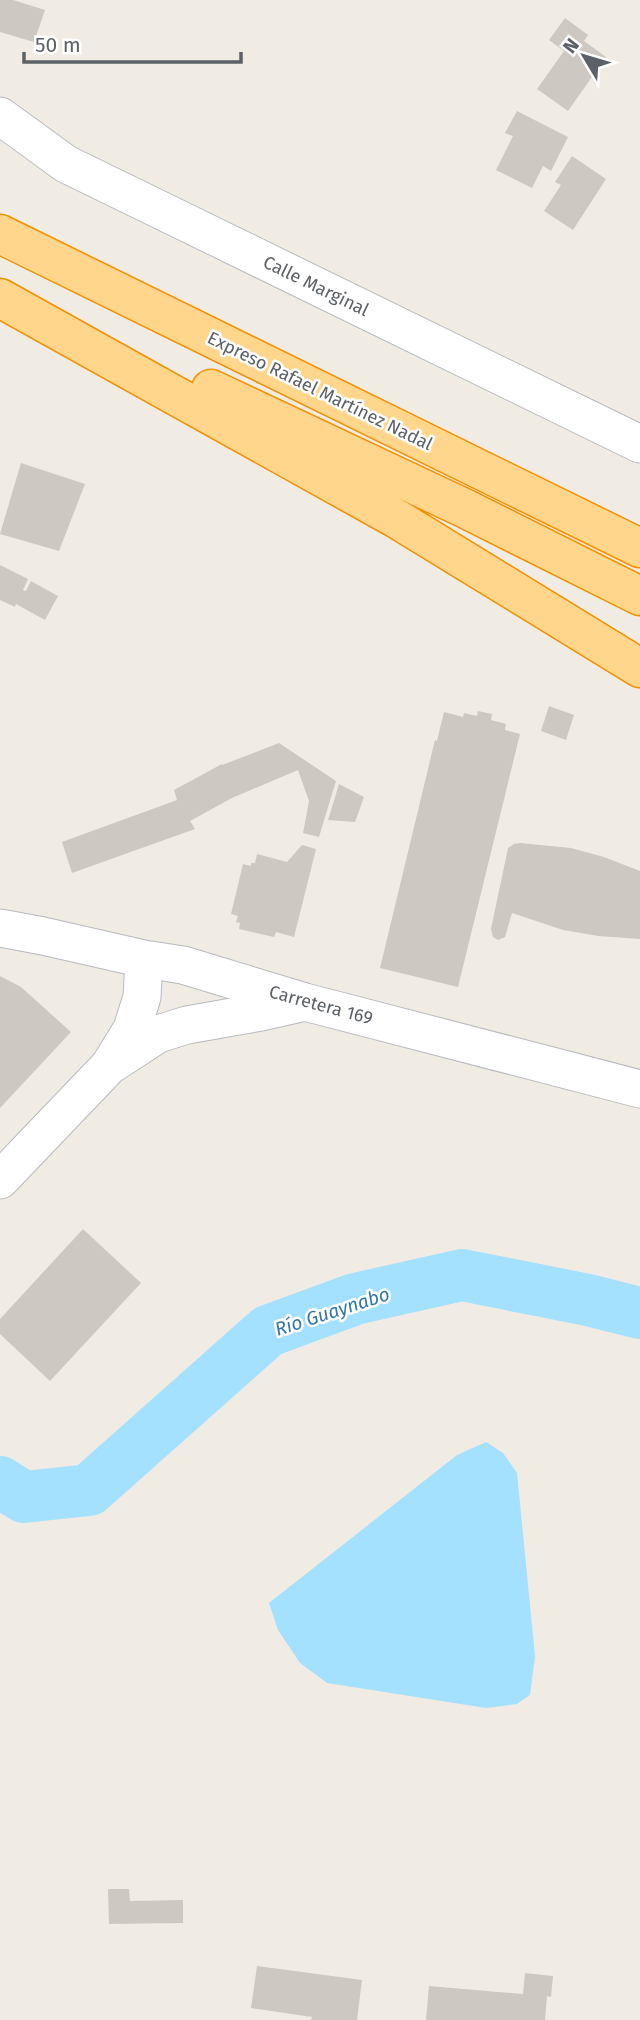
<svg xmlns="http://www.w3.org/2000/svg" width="640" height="2020" font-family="'Fira Sans',sans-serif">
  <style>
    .water { fill: #a4e0ff }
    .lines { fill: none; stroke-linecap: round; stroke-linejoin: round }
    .river { stroke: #a4e0ff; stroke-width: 52 }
    .building { fill: #cdc9c2 }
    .minor-casing { stroke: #b6babf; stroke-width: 39 }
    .highway-casing { stroke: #f39000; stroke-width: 41 }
    .minor { stroke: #fff; stroke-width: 37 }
    .highway { stroke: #ffd68b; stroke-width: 38 }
    .labels { text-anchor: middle; stroke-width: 5; stroke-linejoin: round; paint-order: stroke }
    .street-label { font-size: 18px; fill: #5b6166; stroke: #fff }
    .water-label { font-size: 19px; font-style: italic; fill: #3177aa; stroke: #fff }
  </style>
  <rect width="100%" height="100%" fill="#f0ece3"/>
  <path class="water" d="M486,1442l17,11 14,20 18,183 -5,39 -13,9 -31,4 -159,-25 -27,-20 -22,-33 -9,-27 188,-148z"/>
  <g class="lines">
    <path class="river" d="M0,1482l24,15 65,-7 179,-159 87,-32 107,-24 126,25 52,13"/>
  </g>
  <path class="building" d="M0,0h13l32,10 -11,32 -34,-10z
    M565,18l23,17 -4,6 22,16 -38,54 -31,-22 27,-38 -15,-11z
    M517,111l51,26 -17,34 -8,-5 -11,22 -36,-18 17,-34 -8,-3z
    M572,156l34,23 -33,51 -29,-19 17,-26 -6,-3z
    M21,463l64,21 -26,67 -59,-17z
    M0,565l28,14 -5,11 3,1 5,-10 27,15 -13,24 -29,-16 -1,3 -15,-7z
    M549,706l25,9 -8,25 -25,-9z
    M478,711l14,3 -1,6 15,4 -1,6 15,4 -62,253 -78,-19 55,-228 2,1 7,-29 19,5 1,-4 13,3z
    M279,743l57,38 -17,56 -16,-4 6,-32 -11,-31 -66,28 -42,23 5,8 -123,44 -10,-31 115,-42 -3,-10 48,-26v1z
    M339,784l25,13 -9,25 -27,-2z
    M520,843l51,5 33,9 36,14v68l-42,-3 -35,-6 -51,-17 -7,24 -7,3 -5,-3 -2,-8 17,-81 6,-4z
    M302,845l14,4 -22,88 -18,-5 -2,5 -35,-8 1,-6 -4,-1 2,-6 -7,-2 12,-50 8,2v-3h4l2,-9 30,8z
    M0,976l21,11 50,45 -71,76z
    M83,1229l58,54 -91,98 -50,-47v-15z
    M108,1889h21l1,12 53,-1v23l-74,1z
    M257,1966l105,14 -5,40h-46l1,-3 -61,-9z
    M525,1973l28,3 -2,21 -4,-1 -2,24h-119l3,-34 94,8z"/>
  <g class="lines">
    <g class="minor-casing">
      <path id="minor" d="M0,116l66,48 574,280
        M0,928l43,8 101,23 39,6 122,37 335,87
        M111,1063l21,-34 10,-32 2,-38
        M0,1180l109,-114 49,-32 29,-9 74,-13 40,-9"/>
    </g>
    <g class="highway-casing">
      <path id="highway" d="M0,234l640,314
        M0,298l397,221 243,149
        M211,389l253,119 176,88"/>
    </g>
    <use href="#minor" class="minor"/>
    <use href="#highway" class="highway"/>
  </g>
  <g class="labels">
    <g class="street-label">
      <text transform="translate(316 286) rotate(26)" y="6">Calle Marginal</text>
      <text transform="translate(320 391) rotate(26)" y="6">Expreso Rafael Martínez Nadal</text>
      <text transform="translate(321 1005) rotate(15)" y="6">Carretera 169</text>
    </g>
    <g class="water-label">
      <text transform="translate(332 1311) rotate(-18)" y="7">Río Guaynabo</text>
    </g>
  </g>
  <g transform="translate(584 56) rotate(308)" stroke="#ffffff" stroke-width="5" paint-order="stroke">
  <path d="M0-5L12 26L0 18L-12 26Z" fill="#5b6166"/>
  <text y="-10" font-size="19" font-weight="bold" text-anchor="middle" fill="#5b6166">N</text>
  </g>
  <path d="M24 52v10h217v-10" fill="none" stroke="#5b6166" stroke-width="3.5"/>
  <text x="35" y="52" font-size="21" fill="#5b6166" stroke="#ffffff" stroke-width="5" paint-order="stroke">50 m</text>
</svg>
